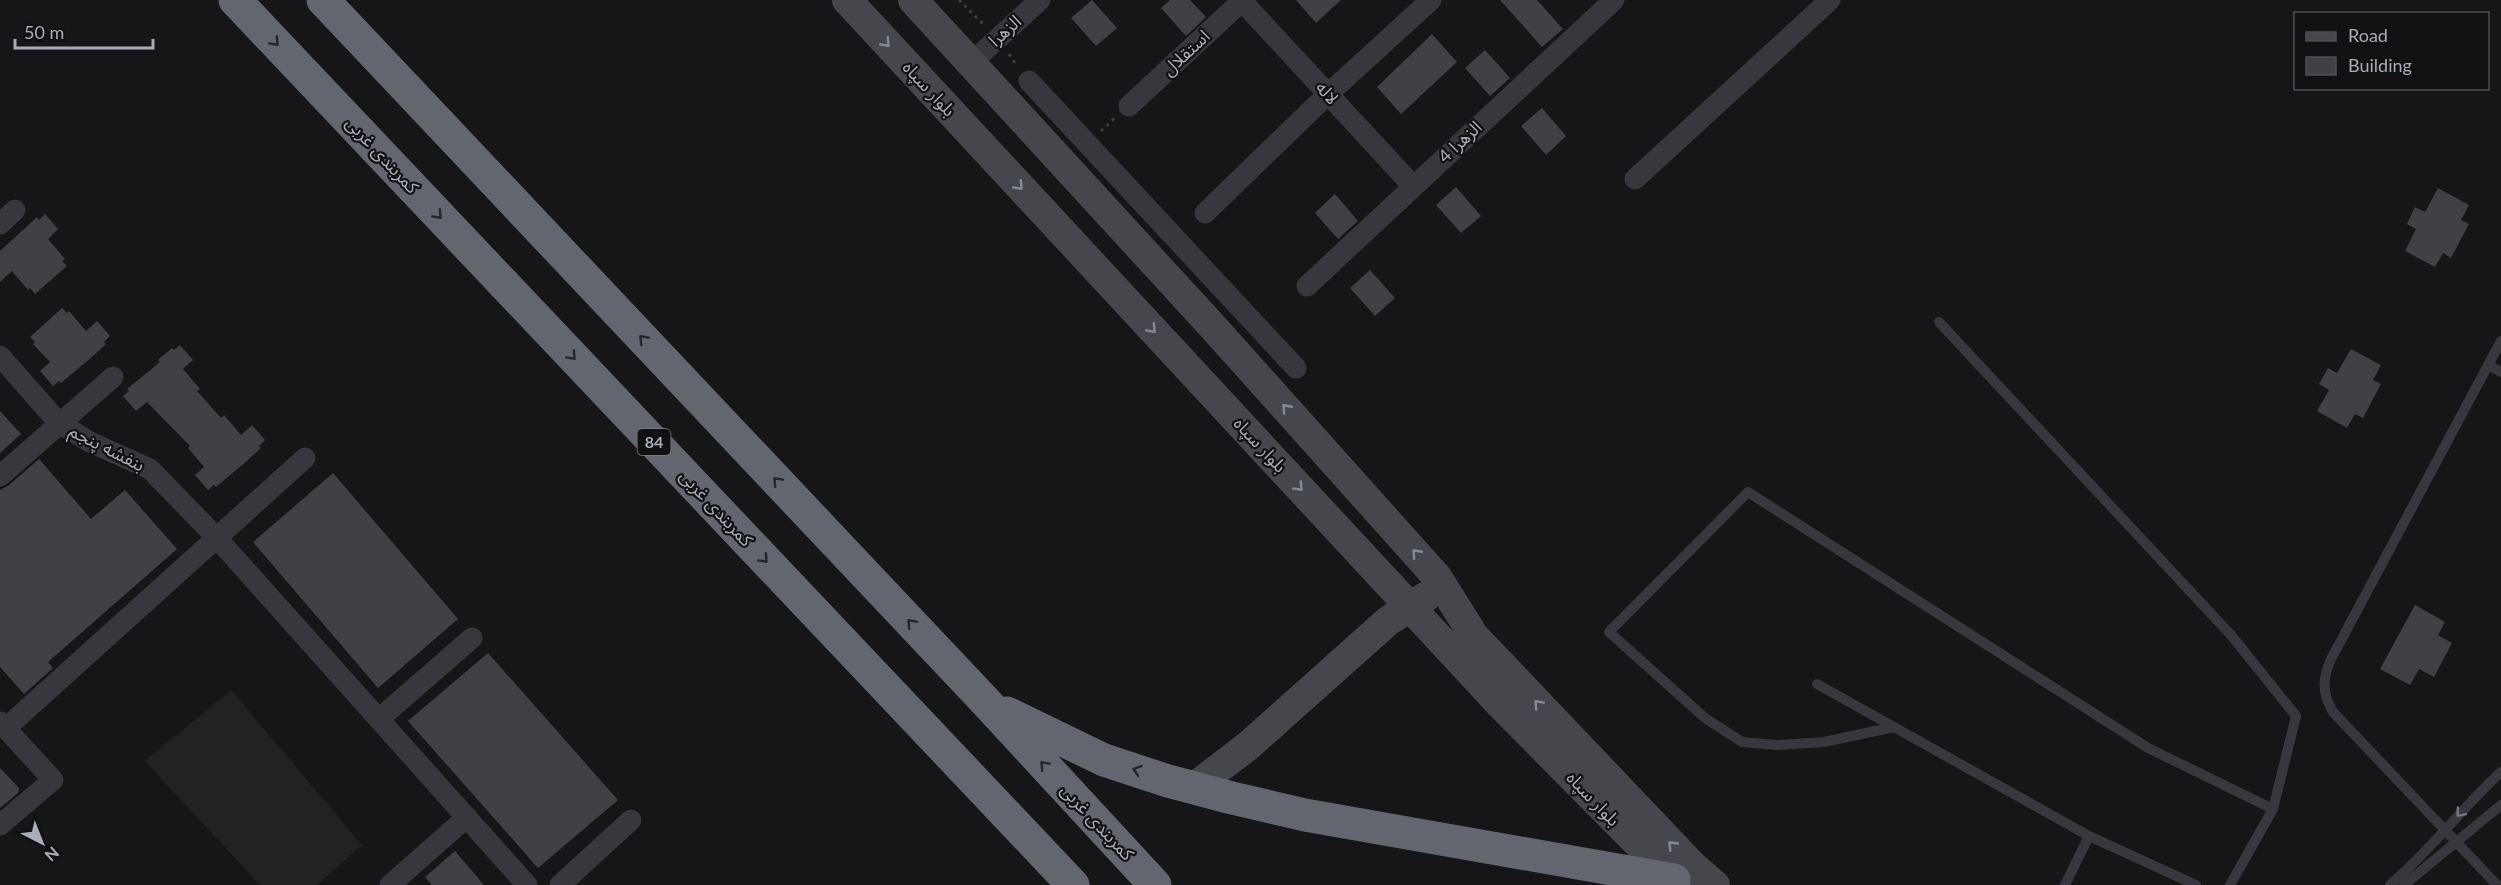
<svg xmlns="http://www.w3.org/2000/svg" width="2501" height="885" font-family="Lato,'Noto Sans Arabic',sans-serif">
  <style>
    .built { fill: #222225 }
    .building { fill: #404145 }
    .lines { fill: none; stroke-linecap: round; stroke-linejoin: round }
    .path { stroke: #3d3f44; stroke-width: 3; stroke-dasharray: 3 4.5; stroke-linecap: butt }
    .lane { stroke: #37383d; stroke-width: 10 }
    .street { stroke: #37383d; stroke-width: 21 }
    .secondary { stroke: #45474d; stroke-width: 30 }
    .highway { stroke: #63666e; stroke-width: 33 }
    .oneway { stroke: #26262a }
    .oneway2 { stroke: #858993 }
    .oneway3 { stroke: #757881 }
    .labels { text-anchor: middle; stroke-width: 4.5; stroke-linejoin: round; paint-order: stroke }
    .shield { fill: #111113; stroke: #7b7e86; stroke-width: 1.5 }
    .shield-label { font-size: 16px; font-weight: bold; fill: #a8adb8 }
    .street-label { font-size: 18px; fill: #a8adb8; stroke: #111113 }
  </style>
  <rect width="100%" height="100%" fill="#161618"/>
  <path class="built" d="M231,690l131,155 -45,40h-57l-115,-124z"/>
  <path class="building" d="M1092,0l25,28 -21,18 -25,-28z
    M1170,0h20l16,17 -20,19 -25,-28z
    M1296,0h45l-25,23z
    M1500,0h37l26,29 -21,18z
    M1432,34l25,28 -56,52 -24,-27z
    M1485,50l25,28 -20,18 -25,-28z
    M1542,108l24,28 -20,19 -25,-29z
    M1456,187l25,29 -20,17 -25,-28z
    M2438,188l31,17 -8,15 8,4 -18,34 -8,-5 -8,14 -30,-16 11,-22 -9,-5 8,-17 10,5z
    M1335,194l23,27 -20,18 -23,-26z
    M45,214l13,15 -10,10 17,20 -3,2 5,5 -32,28 -5,-6 -2,2 -16,-19 -12,11v-31l37,-34 2,3z
    M1370,270l25,28 -20,18 -25,-28z
    M62,308l5,5 2,-2 17,20 11,-10 13,15 -6,6 2,2 -13,12 -32,27 -2,-2 -6,5 -13,-15 10,-9 -17,-18 2,-2 -5,-5z
    M180,345l13,15 -10,9 17,20 -3,2 24,27 3,-3 17,20 11,-10 13,15 -6,6 2,2 -13,12 -32,27 -2,-2 -6,5 -13,-15 9,-8 -16,-19 2,-2 -43,-44 -11,9 -13,-15 6,-5 -2,-2 33,-27 -2,-2 14,-12 2,2z
    M2351,349l30,16 -8,15 8,4 -18,34 -8,-4 -8,14 -30,-17 12,-21 -10,-6 9,-16 9,5z
    M0,411l21,23 -21,19z
    M39,459l52,60 34,-29 52,59 -129,113 5,6 -29,26 -24,-27v-177l8,-4z
    M333,473l125,146 -80,69 -125,-146z
    M2415,605l30,17 -7,13 14,8 -18,34 -15,-8 -9,16 -30,-16z
    M488,653l130,147 -80,68 -130,-147z
    M0,768l19,20 -1,5 -18,15z
    M455,851l29,34h-52l-7,-8z"/>
  <g class="lines">
    <path class="path" d="M959,0l26,26
      M1009,54l8,12
      M1101,131l15,-14"/>
    <path class="lane" d="M2488,365l13,7
      M1817,684l272,152 107,49
      M1894,727l-70,15 -47,3 -35,-3 -37,-24 -96,-86 139,-140 400,256 125,61 23,-93 -65,-81 -292,-313
      M2065,885l24,-49
      M2230,885l43,-76
      M2390,885c40,-34 72,-77 111,-113
      M2404,885l97,-80
      M2497,885l-164,-173c-11,-19 -11,-33 -2,-53l170,-318"/>
    <path class="street" d="M1241,0l172,186
      M971,63l69,-63
      M1029,81l267,287
      M1129,106l114,-106
      M1635,179l195,-179
      M1205,213l123,-119 103,-94
      M0,224l15,-14
      M1307,286l307,-286
      M0,356l59,67 31,19 60,27 66,68 311,348
      M0,476l113,-99
      M379,719l93,-81
      M0,722l53,58 -53,45
      M6,728l299,-270
      M390,885l77,-68
      M560,885l71,-65"/>
    <path class="secondary" d="M847,0l654,705 178,180
      M913,0l301,328 223,249 37,59 219,230 22,19
      M1193,788l55,-42 140,-125 39,-25"/>
    <path class="highway" d="M235,0l838,885
      M323,0l662,701 170,184
      M1007,713l97,47 64,21 64,17 73,17 369,65"/>
  </g>
  <defs><path id="oneway-chevron" d="M-2-3.5L2.5 0L-2 3.5" fill="none" stroke-width="1.6" stroke-linecap="round" stroke-linejoin="round" transform="scale(1.5)"/></defs>
  <g class="oneway">
    <use href="#oneway-chevron" transform="translate(275 42) rotate(47)"/>
    <use href="#oneway-chevron" transform="translate(438 215) rotate(47)"/>
    <use href="#oneway-chevron" transform="translate(643 339) rotate(-133)"/>
    <use href="#oneway-chevron" transform="translate(572 356) rotate(47)"/>
    <use href="#oneway-chevron" transform="translate(777 481) rotate(-133)"/>
    <use href="#oneway-chevron" transform="translate(764 559) rotate(47)"/>
    <use href="#oneway-chevron" transform="translate(911 623) rotate(-133)"/>
    <use href="#oneway-chevron" transform="translate(1044 765) rotate(-133)"/>
    <use href="#oneway-chevron" transform="translate(1137 770) rotate(-161)"/>
  </g>
  <g class="oneway2">
    <use href="#oneway-chevron" transform="translate(886 43) rotate(47)"/>
    <use href="#oneway-chevron" transform="translate(1019 186) rotate(47)"/>
    <use href="#oneway-chevron" transform="translate(1152 329) rotate(47)"/>
    <use href="#oneway-chevron" transform="translate(1286 408) rotate(-132)"/>
    <use href="#oneway-chevron" transform="translate(1299 487) rotate(47)"/>
    <use href="#oneway-chevron" transform="translate(1416 553) rotate(-132)"/>
    <use href="#oneway-chevron" transform="translate(1538 704) rotate(-133)"/>
    <use href="#oneway-chevron" transform="translate(1672 845) rotate(-134)"/>
  </g>
  <use class="oneway3" href="#oneway-chevron" transform="translate(2460 813) rotate(130)"/>
  <g class="labels">
    <rect class="shield" x="637.5" y="429" width="33" height="26" rx="4.5"/>
    <g class="shield-label">
      <text x="654" y="448">84</text>
    </g>
    <g class="street-label">
      <text transform="translate(1005 31) rotate(-42)" y="6">الزهرا</text>
      <text transform="translate(1186 53) rotate(-43)" y="6">استقلال</text>
      <text transform="translate(929 89) rotate(47)" y="6">بلوار سپاه</text>
      <text transform="translate(1327 93) rotate(47)" y="6">لاله</text>
      <text transform="translate(1460 142) rotate(-43)" y="6">الزهرا 4</text>
      <text transform="translate(382 155) rotate(47)" y="6">کمربندی غربی</text>
      <text transform="translate(1260 445) rotate(47)" y="6">بلوار سپاه</text>
      <text transform="translate(107 448) rotate(27)" y="6">بنفشه پنجم</text>
      <text transform="translate(716 508) rotate(47)" y="6">کمربندی غربی</text>
      <text transform="translate(1593 799) rotate(46)" y="6">بلوار سپاه</text>
      <text transform="translate(1097 822) rotate(47)" y="6">کمربندی غربی</text>
    </g>
  </g>
  <rect x="2294" y="12" width="195" height="78" fill="#111113" stroke="#4d4f55" stroke-width="1.5"/>
  <rect x="2306" y="32" width="30" height="9" fill="#45474d" stroke="#4d4f55" stroke-width="1.5"/>
  <text x="2348" y="42" font-size="18" fill="#a8adb8">Road</text>
  <rect x="2306" y="57" width="30" height="18" fill="#404145" stroke="#4d4f55" stroke-width="1.5"/>
  <text x="2348" y="72" font-size="18" fill="#a8adb8">Building</text>
  <g transform="translate(42 843) rotate(138)" stroke="#111113" stroke-width="4.5" paint-order="stroke">
  <path d="M0-4.5L10 22L0 15L-10 22Z" fill="#a8adb8"/>
  <text y="-9" font-size="16" font-weight="bold" text-anchor="middle" fill="#a8adb8">N</text>
  </g>
  <path d="M15 39v9h138v-9" fill="none" stroke="#a8adb8" stroke-width="3"/>
  <text x="24" y="39" font-size="18" fill="#a8adb8" stroke="#111113" stroke-width="4.5" paint-order="stroke">50 m</text>
</svg>
